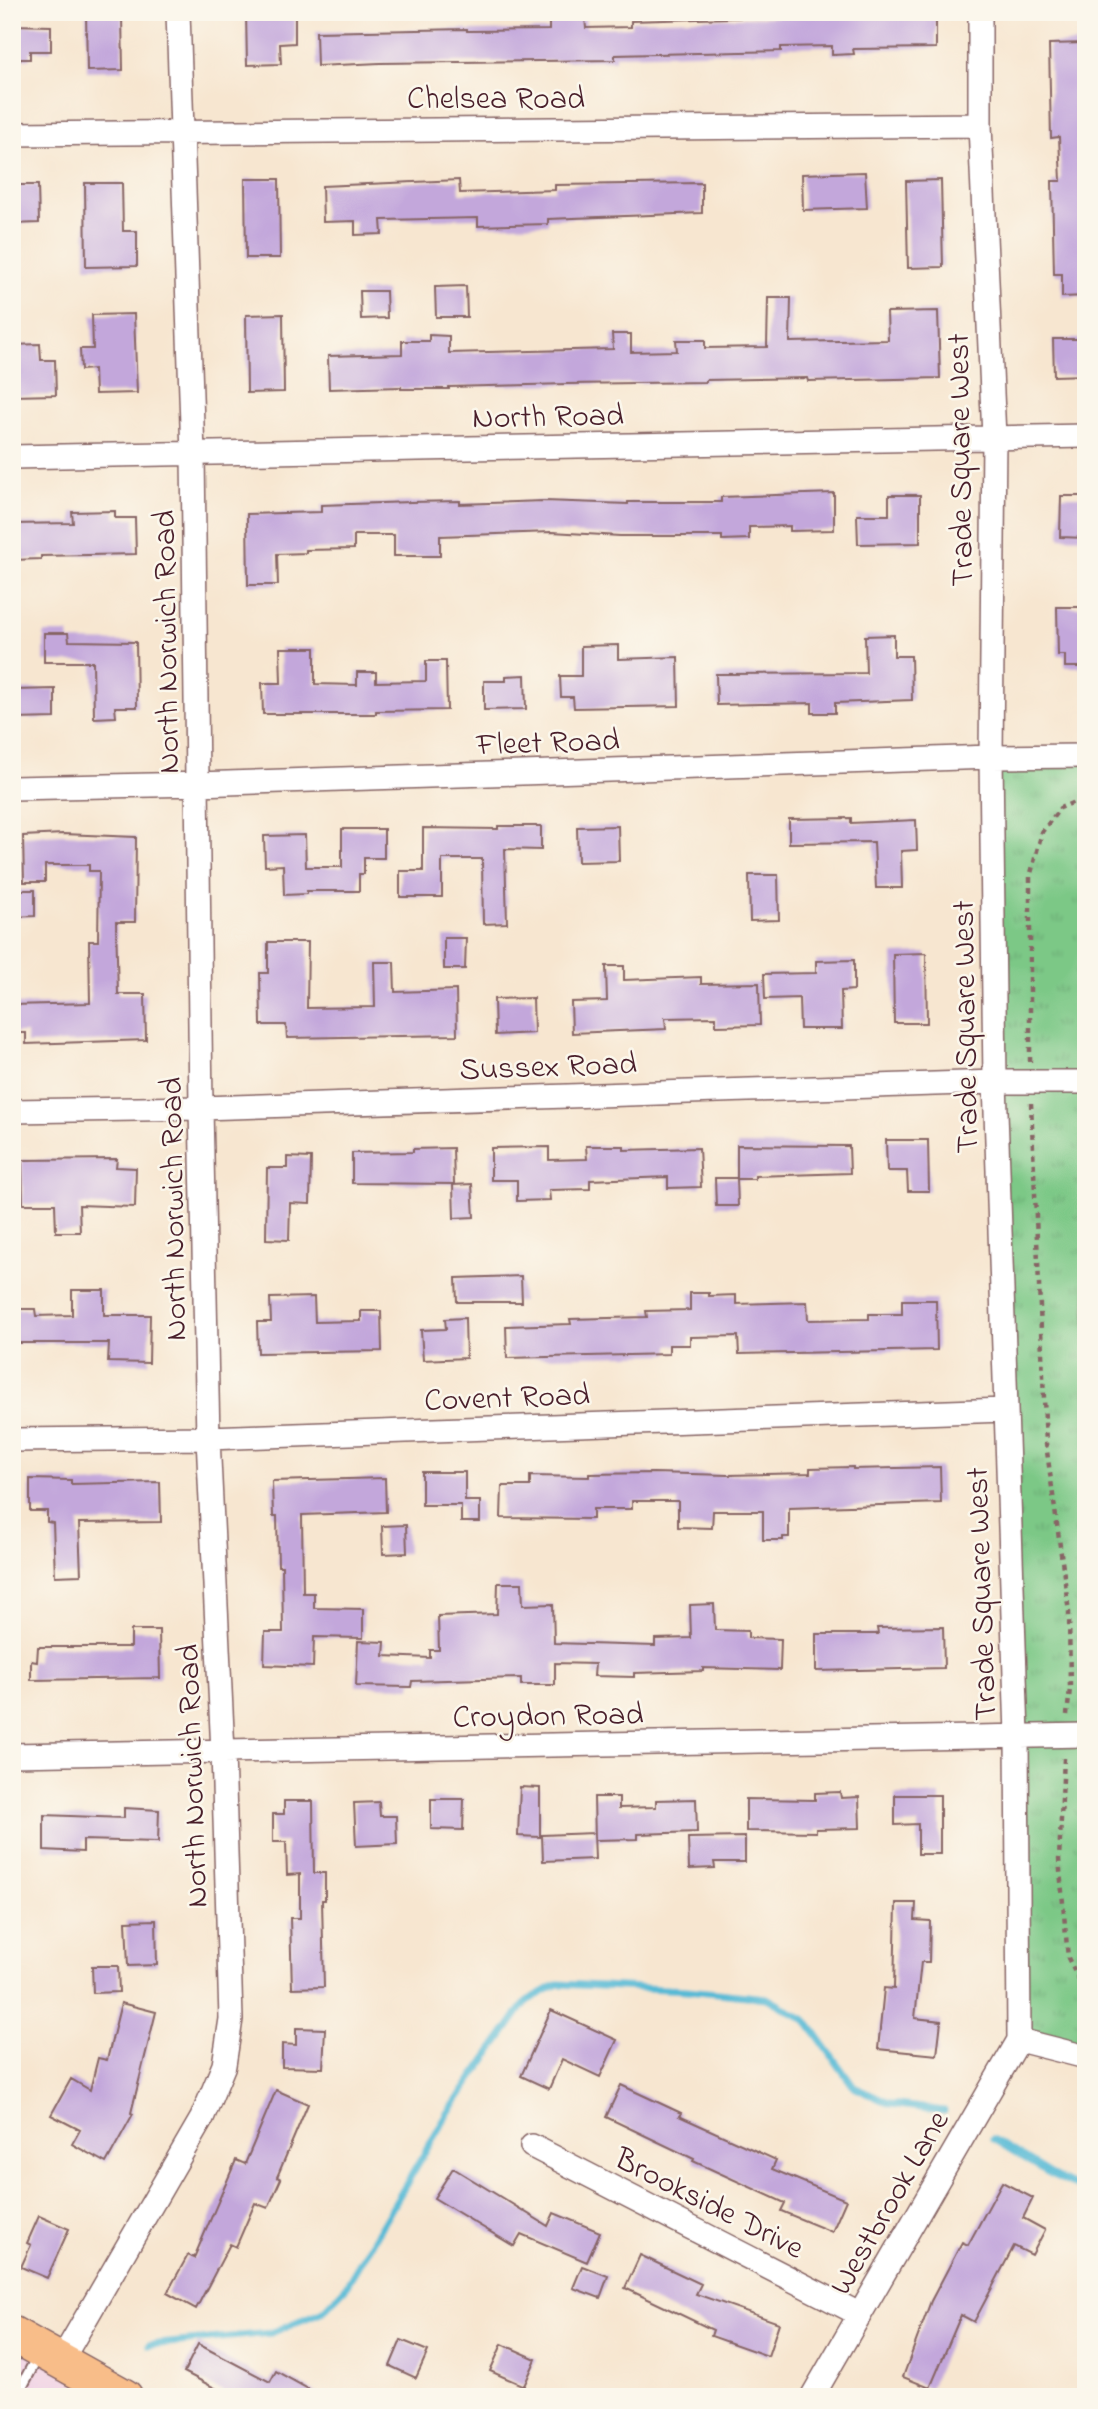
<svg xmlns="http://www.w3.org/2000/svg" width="1098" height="2409" font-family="'Indie Flower',sans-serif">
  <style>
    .built { fill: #f0d0e4 }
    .park { fill: url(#park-tufts); stroke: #627458; stroke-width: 2 }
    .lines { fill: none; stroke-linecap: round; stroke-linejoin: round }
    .stream { stroke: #57bad5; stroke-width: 7 }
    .building { fill: #c3a7db }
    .service-casing { stroke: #876565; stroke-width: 14 }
    .minor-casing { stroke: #876565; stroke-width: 26 }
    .primary-casing { stroke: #876565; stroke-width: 38 }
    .path { stroke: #876565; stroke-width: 4.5; stroke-dasharray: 5 5; stroke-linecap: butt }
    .service { stroke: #fff; stroke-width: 10 }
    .minor { stroke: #fff; stroke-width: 23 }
    .primary { stroke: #f8bd89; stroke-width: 35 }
    .labels { text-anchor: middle; stroke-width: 5; stroke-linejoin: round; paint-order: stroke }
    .street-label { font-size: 32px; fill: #4a1f2b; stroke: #fbf7ec }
  </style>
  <defs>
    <pattern id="park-tufts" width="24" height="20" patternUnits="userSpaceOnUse" patternTransform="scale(1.75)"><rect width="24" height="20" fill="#7bc886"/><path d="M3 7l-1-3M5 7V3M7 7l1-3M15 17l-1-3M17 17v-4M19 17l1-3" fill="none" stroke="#6cab74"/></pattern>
  </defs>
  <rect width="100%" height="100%" fill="#fbf7ec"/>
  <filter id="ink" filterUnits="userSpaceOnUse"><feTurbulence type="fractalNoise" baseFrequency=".0143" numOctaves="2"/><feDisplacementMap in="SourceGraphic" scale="14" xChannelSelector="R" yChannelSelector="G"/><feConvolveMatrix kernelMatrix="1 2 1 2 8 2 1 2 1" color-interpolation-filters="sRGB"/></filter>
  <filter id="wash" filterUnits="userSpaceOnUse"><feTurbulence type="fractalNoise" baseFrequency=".00686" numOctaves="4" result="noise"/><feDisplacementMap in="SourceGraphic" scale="28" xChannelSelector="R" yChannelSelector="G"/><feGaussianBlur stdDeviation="1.57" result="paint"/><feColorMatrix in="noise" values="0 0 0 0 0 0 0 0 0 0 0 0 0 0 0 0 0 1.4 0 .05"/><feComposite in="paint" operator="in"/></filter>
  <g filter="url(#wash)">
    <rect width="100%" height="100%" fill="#f7e6d0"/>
    <path class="built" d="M12,2334l113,63h-113z"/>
    <path class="park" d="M1086,756v1301l-67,-17 -28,-1283z"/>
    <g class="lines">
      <path class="stream" d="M993,2139l56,34 37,19
        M149,2345l122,-12 52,-22 22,-23 103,-175 79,-112 31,-17 129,6 80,8 40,23 47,66 37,17 53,7"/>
    </g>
    <g id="blocks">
      <path class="building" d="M86,12h28v4h8l1,54 -36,1z
        M246,12h49v31l-15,1 1,20 -34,1z
        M549,12h23v6h13l1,10 45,-1v-6l305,-9v36l-83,1 1,5 -22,1v-9l-51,1v4l-166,4v5l-235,3 -63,3 -1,-34 151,-3v2l82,-1z
        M12,25l39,1v25h-21v8h-18z
        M1086,43v253l-24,1v-23h-8l-2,-93h9l-2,-44 -8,1 -2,-94z
        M865,172l2,36 -64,2 -1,-36z
        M245,179h34l1,79h-34z
        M459,180l1,13 95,-3v-5l147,-2v30l-154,6v5l-70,2v-8l-97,2 1,14 -27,1v-14l-32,1 -1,-36z
        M941,180l2,87 -35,1 -2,-87z
        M85,183h37l1,48h14v35l-51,1z
        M12,185h26l1,38 -27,1z
        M466,286l1,31h-31l-1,-30z
        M360,291h26l1,27 -26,1z
        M768,298h23l-1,44 98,-2 -1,-28 51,-1 2,67 -132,3 -1,-3 -101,2v2l-139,2 -118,3v2h-48v-2l-72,2 -1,-33 74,-2v-13h27v-6l20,1v17l164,-4 -1,-15h19v18l46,-1 -1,-11h29v8l62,-1z
        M134,314l3,79 -42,1 -1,-25 -13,1 -1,-21h13l-1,-34z
        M283,314l1,78 -37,1 -1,-78z
        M1053,339h33v36l-32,1z
        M40,344l1,16h14l1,35 -44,1 1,-51z
        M834,493v37l-44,1v-5l-41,1v12l-27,1v-4h-102l-68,-4 -112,4v20h-46v-21h-40v14l-48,1v3l-29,1 1,31h-30l-1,-71 74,-2v-7l90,-3 49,-1v3l84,-3 84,3v-2h93v-5z
        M889,495h31v48l-62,1 -1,-29h32z
        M1061,496h25v42l-26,-1z
        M115,511v7h20l1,36 -95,2v3l-29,1v-36l61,-1 -1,-11z
        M1057,607h29v60h-21v-12h-7z
        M44,633h24l1,8 67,1 1,65h-22l1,10 -22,1 -1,-56h-49z
        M894,635v21h17l1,44 -77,3v10h-23v-10l-95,2 -1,-31 150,-1 -1,-37z
        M618,645v14l60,-2 1,49 -105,2 -1,-11h-12l-1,-21h21v-30z
        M280,648h35v36l42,1v-13h19v10l50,-1v-20h20l1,49 -71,1v3h-113l-1,-31h19z
        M525,675l1,34 -42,1v-29h22v-5z
        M55,689v29l-41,1 -1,-29z
        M851,818v5l65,-3 1,30 -16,1 1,37h-26l-2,-46 -85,1v-24z
        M498,826h43v24l-36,-1 2,74 -24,1 -1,-65h-40v38h-42v-26h23v-43l75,1z
        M618,826l1,35 -41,1 -1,-35z
        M342,829h42v29h-20v16h-5v17h-52v3l-23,1 -1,-30 -18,1 -1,-30 41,-1 1,32h36z
        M63,834l73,3 -1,85h-19l2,72h27l1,46 -120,4v-11h-14v-28l78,-2 -1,-62h9l1,-70h-10v-6h-44v17h-21l-1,-46z
        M749,875h29l1,45 -29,1z
        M12,890h23v26l-23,1z
        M444,938h22l-1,31h-21z
        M268,942h40l-1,66 68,-1 -1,-45h20l1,30 61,-2 1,45 -170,3 -1,-13h-25l-1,-52h8z
        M926,953l1,70h-33l-1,-69z
        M854,960v30l-13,1 1,38h-42l-1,-31 -34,1 -1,-25 52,-1v-12z
        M606,966h18v14l77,-3v7l58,-1 1,42 -44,1v-9l-51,1 1,11 -94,4 -1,-31 36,-1z
        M533,998l1,35 -39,2 -1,-36z
        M886,1140h42l1,51h-21l-1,-20h-20z
        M737,1145l112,1 1,27 -95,3v3h-18z
        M586,1146h38v4l75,-2 2,39 -33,1v-11l-78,3v9l-41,1 1,10 -33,1v-21h-26v-32l58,-1v13l38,-1z
        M453,1148l1,36 -102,-1v-30l61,-1v-3z
        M287,1157l24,1 -1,46 -20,-1 -1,37 -23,-1 1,-71h20z
        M117,1159l-1,8 20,1 -1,39 -56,-2 1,27h-24l-1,-28h-32l-1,-44z
        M715,1178h22l1,28h-22z
        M472,1184l2,33 -20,1 -1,-33z
        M521,1276l1,26h-65l-1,-24z
        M72,1290h32v25h46l-1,48 -41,-1 1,-19h-97v-34h23l1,7 36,-1z
        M690,1293h19v3l27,-1v9l71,-2 1,18 61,-1v-5h33v-14h34l1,50 -198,4 -1,-18 -48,1v8h-21v9l-162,4 -1,-32 65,-2 -1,-5 77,-2 -1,-6 44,-1z
        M314,1297l1,25 46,-1v-10h20l1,40 -124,2 -1,-31h14l-1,-24z
        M465,1318l1,40 -43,2 -2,-30 25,-1 -1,-10z
        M853,1467v2l87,-2 1,36 -152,5v29h-6v3h-20v-29h-50l-1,17 -34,-1v-26h-46v8h-39v10l-92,-1 1,-32h28v-10l59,1v-3l64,-1 75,2 82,-2v-5z
        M422,1472h43v29h15v21h-19v-17h-39z
        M385,1478l1,34 -84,3 1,78h11v15l49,1v29l-49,-1 -1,30 -49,-2 1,-33h18l-1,-66h-4l-1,-50h-4l-1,-35z
        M30,1479l41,1v4l89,-2 1,40 -82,1 2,52 -26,1 -2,-53 -6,-1v-11h-17z
        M406,1525l1,28 -24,1 -1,-28z
        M498,1583h24l1,22 30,-1 1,39 101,3v-7l36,-1 -1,-33 24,-1 1,26 33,1v7l33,1 -1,31 -77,-2v3l-69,2v4l-40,-1 1,-12 -40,-1v22h-34v-7l-109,3 -1,6 -55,-1 2,-45 27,1 -1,14 46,2v-8h9l-1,-34 59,-2z
        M943,1627l1,41 -128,3v-37h62l-1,-6z
        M131,1630h28l1,48 -129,2v-19l6,1 1,-15h93z
        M520,1787l20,1v49l-22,-1z
        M840,1792l1,6 18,-1 1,31 -44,1v3l-70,-1v-32l69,1v-7z
        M895,1795h45v59h-22v-30l-23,1z
        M594,1797h25v11l37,-1v-7l40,-1 1,33 -59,2v5l-43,1z
        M431,1799h33l-1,31 -32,-1z
        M284,1801h29l1,72h11v27h-3l2,87 -32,1 -2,-70h10v-44l-13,1 -1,-33h-13v-28h11z
        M379,1802l1,14h16l1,28 -41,2 -2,-43z
        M124,1808l35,2 -1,32 -75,-2v12l-39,-2v-35l80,3z
        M594,1833l1,26 -52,2 -1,-26z
        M745,1837v25h-31l1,6 -26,1 -1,-31z
        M896,1903h20l-1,17 15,1 -1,41h-8l-6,56 26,3 -4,34 -59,-6 6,-61 10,1z
        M156,1920l1,45 -29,1 -2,-45z
        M92,1966h26l1,26 -26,1z
        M121,2003l35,9 -25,101 2,1 -27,49 -34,-19 8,-14 -29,-15 20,-36 19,11 8,-32 9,2z
        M551,2010l66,30 -17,37 -38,-18 -13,30 -28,-13z
        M296,2028l29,1 -2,39 -41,-1v-23l14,1z
        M621,2085l60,28 -2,3 97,44 -4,9 74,31 -14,32 -51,-21 4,-8 -92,-42 1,-2 -88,-42z
        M276,2090l32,14 -31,73 4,2 -13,29 -13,-5 -19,44 -6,-3 -34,65 -29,-16 21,-38 6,3 42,-98 9,4z
        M453,2168l95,58 6,-13 46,19 -13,30 -66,-28 -7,12 -80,-48z
        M1002,2182l31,16 -10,20 22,12 -13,25 -18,-9 -40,76 -13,-7 -31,73 -27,-11 28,-76 31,-59 6,3z
        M39,2216l30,13 -22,49 -26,-11 10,-22 -4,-2z
        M640,2255l61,29 -5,10 83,29 -11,33 -57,-20 2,-6 -88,-42z
        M582,2266l26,10 -8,22 -27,-10z
        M401,2340l27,11 -12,27 -26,-12z
        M198,2344l72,38 6,-11 47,26h-91l-48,-25z
        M502,2344l34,15 -12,27 -34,-15z"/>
    </g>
  </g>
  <g filter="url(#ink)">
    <use href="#blocks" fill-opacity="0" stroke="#876565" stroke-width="2"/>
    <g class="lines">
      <g class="service-casing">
        <path id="service" d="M16,2397l22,-41"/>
      </g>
      <g class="minor-casing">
        <path id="minor" d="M980,12v113l14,312 -3,320 4,325 22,653 2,305
          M12,134l968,-9
          M12,457l1074,-21
          M12,788l186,-4 793,-27 95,-1
          M12,1111l189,-3 794,-26h91
          M12,1440l196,-2 797,-28
          M12,1755l1074,-20
          M1019,2040l67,17
          M532,2146l327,168
          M61,2361l141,-243 22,-53 7,-46 -8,-267 -15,-314 -7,-330 -8,-654 -15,-442
          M812,2397l207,-357"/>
      </g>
      <g class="primary-casing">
        <path id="primary" d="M12,2334l113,63"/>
      </g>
      <path class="path" d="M1030,1062v-185l12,-45 18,-24 26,-11
        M1031,1103l15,341 23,168 1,77 -3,26
        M1064,1758l-5,101 9,99 18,36"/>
      <use href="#service" class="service"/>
      <use href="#minor" class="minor"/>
      <use href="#primary" class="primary"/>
    </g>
  </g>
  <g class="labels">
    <g class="street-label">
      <text x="496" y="108">Chelsea Road</text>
      <text transform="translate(548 415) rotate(-1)" y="11">North Road</text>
      <text transform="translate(959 460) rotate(-91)" y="11">Trade Square West</text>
      <text transform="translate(165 642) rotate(-91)" y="11">North Norwich Road</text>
      <text transform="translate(548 741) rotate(-2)" y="11">Fleet Road</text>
      <text transform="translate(964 1027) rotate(-91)" y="11">Trade Square West</text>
      <text transform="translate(548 1065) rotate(-2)" y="11">Sussex Road</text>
      <text transform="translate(172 1209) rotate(-91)" y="11">North Norwich Road</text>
      <text transform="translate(507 1396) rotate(-2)" y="11">Covent Road</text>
      <text transform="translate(980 1594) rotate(-92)" y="11">Trade Square West</text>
      <text transform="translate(548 1714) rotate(-1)" y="11">Croydon Road</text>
      <text transform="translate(191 1776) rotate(-92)" y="11">North Norwich Road</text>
      <text transform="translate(710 2202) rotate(27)" y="11">Brookside Drive</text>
      <text transform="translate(888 2202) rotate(-60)" y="11">Westbrook Lane</text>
    </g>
  </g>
  <rect width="1098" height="2409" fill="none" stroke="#fbf7ec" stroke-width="42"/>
</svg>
